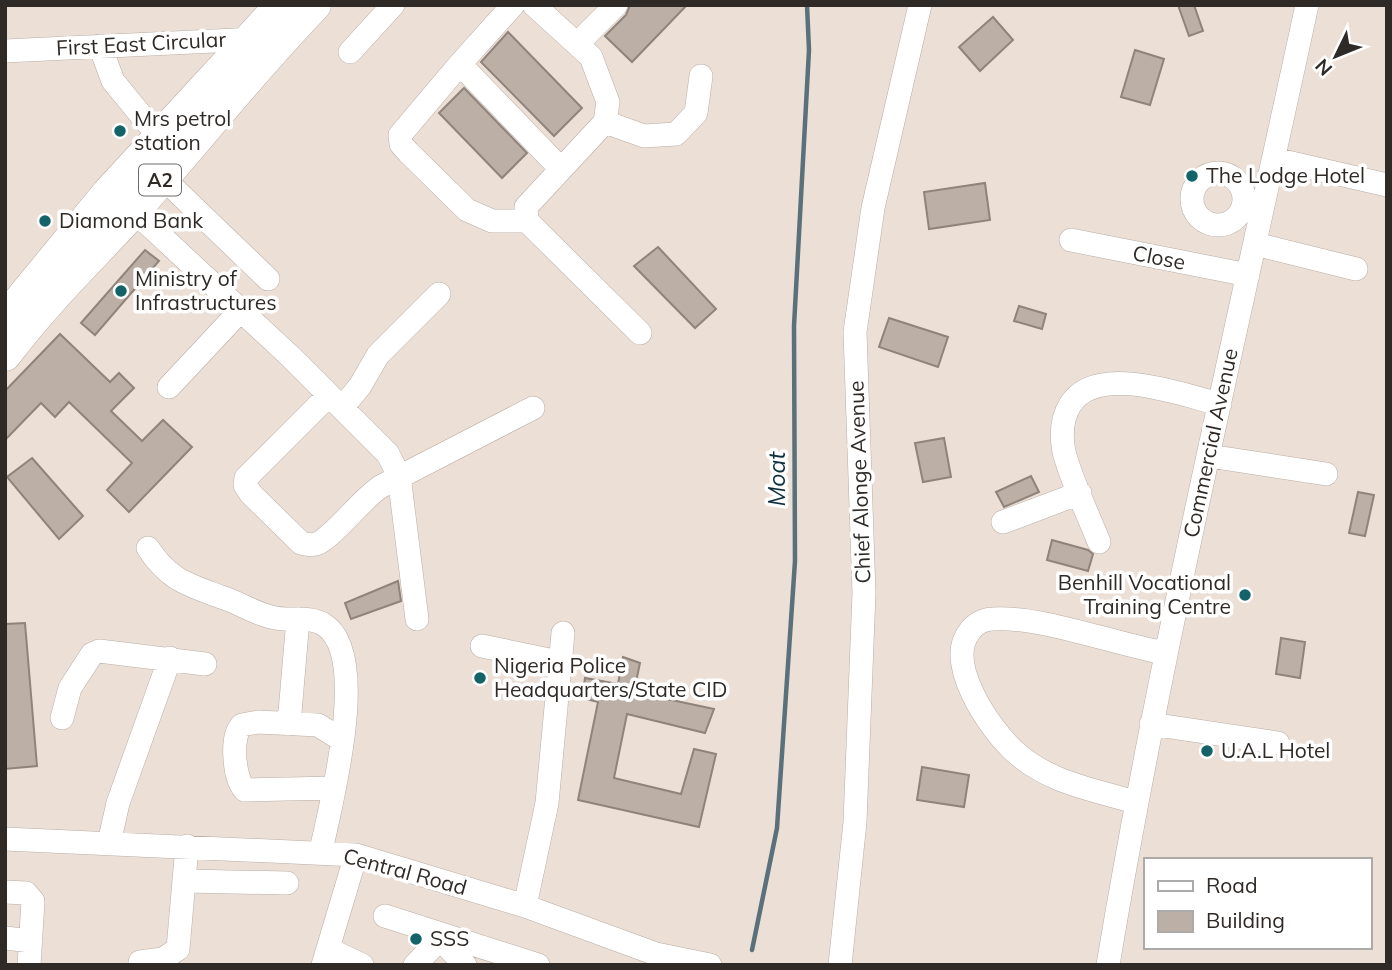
<svg xmlns="http://www.w3.org/2000/svg" width="1392" height="970" font-family="Mulish,sans-serif">
  <style>
    .lines { fill: none; stroke-linecap: round; stroke-linejoin: round }
    .stream { stroke: #5a717c; stroke-width: 4.5 }
    .building { fill: #bcafa6; stroke: #8f837b; stroke-width: 2 }
    .minor-casing { stroke: #b9ada4; stroke-width: 24 }
    .highway-casing { stroke: #b9ada4; stroke-width: 33 }
    .minor { stroke: #fff; stroke-width: 23 }
    .highway { stroke: #fff; stroke-width: 32 }
    .poi-dot { fill: #136368; stroke: #fff; stroke-width: 2.5 }
    .labels { text-anchor: middle; stroke-width: 7; stroke-linejoin: round; paint-order: stroke }
    .shield { fill: #fff; stroke: #6e6a68; stroke-width: 2 }
    .shield-label { font-size: 19px; font-weight: bold; fill: #302a27 }
    .street-label { font-size: 21px; fill: #302a27; stroke: #fff }
    .poi-label { font-size: 21px; fill: #302a27; stroke: #fff; text-anchor: start }
    .water-label { font-size: 23px; font-style: italic; fill: #0e303e; stroke: #fff }
  </style>
  <rect width="100%" height="100%" fill="#ecdfd6"/>
  <g class="lines">
    <path class="stream" d="M752,950l25,-122 18,-267 -1,-235 15,-276 -2,-45"/>
  </g>
  <path class="building" d="M630,5h57l-55,57 -27,-26 21,-21z
    M1178,5h16l9,26 -14,5z
    M993,17l20,23 -33,31 -21,-24z
    M508,32l74,76 -28,28 -73,-74z
    M1135,50l29,9 -14,46 -29,-8z
    M464,88l63,65 -25,25 -63,-65z
    M985,183l5,37 -61,9 -5,-37z
    M658,247l58,62 -21,19 -61,-62z
    M145,250l14,11 -64,74 -14,-12z
    M1019,306l27,8 -4,15 -28,-8z
    M889,318l59,19 -10,30 -59,-20z
    M60,334l50,48 9,-9 15,15 -23,23 31,30 21,-21 29,27 -63,65 -22,-22 25,-27 -63,-61 -14,15 -14,-14 -36,37v-49z
    M944,438l7,39 -28,5 -8,-39z
    M32,458l51,58 -24,23 -52,-62z
    M1031,476l8,16 -35,15 -8,-15z
    M1358,492l16,3 -9,41 -16,-3z
    M1052,540l36,10 5,4 -5,17 -41,-11z
    M398,581l3,20 -50,18 -6,-16z
    M25,623l12,143 -32,3v-145z
    M1281,638l24,4 -5,36 -24,-4z
    M623,657l17,6 -6,29 80,17 -9,24 -78,-19 -13,64 67,16 13,-45 22,5 -17,73 -121,-27 20,-98 -16,-4 3,-20 33,6z
    M922,767l47,8 -5,32 -47,-7z"/>
  <g class="lines">
    <g class="minor-casing">
      <path id="minor" d="M534,5l57,52 17,45 -3,20 -79,85 1,14 113,112
        M577,44l39,-39
        M100,46l13,35 46,56
        M5,51l252,-12
        M350,52l43,-47
        M460,64l53,-59
        M605,122l39,14 32,-2 20,-21 5,-37
        M1274,159l113,26
        M1192 199a26 26 0 1 1 52 0a26 26 0 1 1-52 0Z
        M162,177l106,102
        M134,211l158,147 96,96 11,22 18,143
        M527,221h-35l-25,-11 -59,-58 -7,-8 -1,-9 60,-71 100,104
        M1071,240l177,35
        M1255,244l101,25
        M169,387l72,-77
        M329,395l-83,83 -1,7 6,9 50,49c8,2 14,3 21,-2 21,-15 37,-39 58,-54l153,-79
        M342,408l18,-22 18,-31 61,-61
        M1209,456l117,18
        M1003,522l77,-29
        M1099,542c-12,-30 -27,-60 -35,-90 -3,-16 -2,-34 6,-47 26,-43 111,-10 150,-1
        M148,548c21,32 38,36 73,49 17,5 33,16 50,20 16,5 37,-2 52,7 49,29 7,182 -2,227
        M482,646l77,16
        M62,718l8,-30 22,-34 7,-3 106,13
        M289,724l9,-105
        M1151,724l127,19
        M333,788l-88,2c-11,-11 -15,-54 -3,-65l16,-3 60,3 24,15
        M1135,802c-43,-13 -86,-19 -121,-51 -25,-23 -70,-89 -44,-120 5,-7 14,-12 23,-12 49,-3 121,25 172,34
        M5,839l351,16 169,51 131,48 54,11
        M109,843l9,-40 52,-145
        M185,881l102,2
        M5,892l21,1 7,8 -4,64
        M525,906l22,-103 16,-170
        M385,916l153,49
        M5,938l26,3
        M440,939l25,26
        M328,949l34,16
        M140,962l23,-3 15,-10 9,-103
        M323,965l33,-110
        M415,965l29,-30
        M840,965l15,-143 9,-229 -9,-261 18,-124 47,-203
        M1108,965c54,-323 130,-640 199,-960"/>
    </g>
    <g class="highway-casing">
      <path id="highway" d="M11,311l97,-118 173,-188
        M5,355c39,-52 85,-96 129,-144 61,-68 117,-140 181,-206"/>
    </g>
    <use href="#minor" class="minor"/>
    <use href="#highway" class="highway"/>
  </g>
  <g class="poi-dot">
    <circle cx="120" cy="131" r="7"/>
    <circle cx="1192" cy="176" r="7"/>
    <circle cx="45" cy="221" r="7"/>
    <circle cx="121" cy="291" r="7"/>
    <circle cx="1245" cy="595" r="7"/>
    <circle cx="480" cy="678" r="7"/>
    <circle cx="1207" cy="751" r="7"/>
    <circle cx="416" cy="939" r="7"/>
  </g>
  <g class="labels">
    <rect class="shield" x="139" y="164.5" width="42" height="31" rx="5"/>
    <g class="shield-label">
      <text x="160" y="187">A2</text>
    </g>
    <g class="street-label">
      <text transform="translate(141 44) rotate(-3)" y="7">First East Circular</text>
      <text transform="translate(1159 258) rotate(11)" y="7">Close</text>
      <text transform="translate(1211 443) rotate(-78)" y="7">Commercial Avenue</text>
      <text transform="translate(860 482) rotate(-92)" y="7">Chief Alonge Avenue</text>
      <text transform="translate(405 872) rotate(15)" y="7">Central Road</text>
    </g>
    <g class="poi-label">
      <text x="134" y="126">Mrs petrol<tspan x="134" dy="24">station</tspan></text>
      <text x="1206" y="183">The Lodge Hotel</text>
      <text x="59" y="228">Diamond Bank</text>
      <text x="135" y="286">Ministry of<tspan x="135" dy="24">Infrastructures</tspan></text>
      <text x="1231" y="590" text-anchor="end">Benhill Vocational<tspan x="1231" dy="24">Training Centre</tspan></text>
      <text x="494" y="673">Nigeria Police<tspan x="494" dy="24">Headquarters/State CID</tspan></text>
      <text x="1221" y="758">U.A.L Hotel</text>
      <text x="430" y="946">SSS</text>
    </g>
    <g class="water-label">
      <text transform="translate(777 479) rotate(-90)" y="8">Moat</text>
    </g>
  </g>
  <rect width="1392" height="970" fill="none" stroke="#302a27" stroke-width="14"/>
  <rect x="1144" y="858" width="228" height="91" fill="#ffffff" stroke="#acaaa9" stroke-width="2"/>
  <rect x="1158" y="881" width="35" height="10" fill="#ffffff" stroke="#acaaa9" stroke-width="2"/>
  <text x="1206" y="893" font-size="21" fill="#302a27">Road</text>
  <rect x="1158" y="911" width="35" height="21" fill="#bcafa6" stroke="#acaaa9" stroke-width="2"/>
  <text x="1206" y="928" font-size="21" fill="#302a27">Building</text>
  <g transform="translate(1336 56) rotate(227)" stroke="#ffffff" stroke-width="5" paint-order="stroke">
  <path d="M0-5L12 26L0 18L-12 26Z" fill="#302a27"/>
  <text y="-10" font-size="19" font-weight="bold" text-anchor="middle" fill="#302a27">N</text>
  </g>
</svg>
